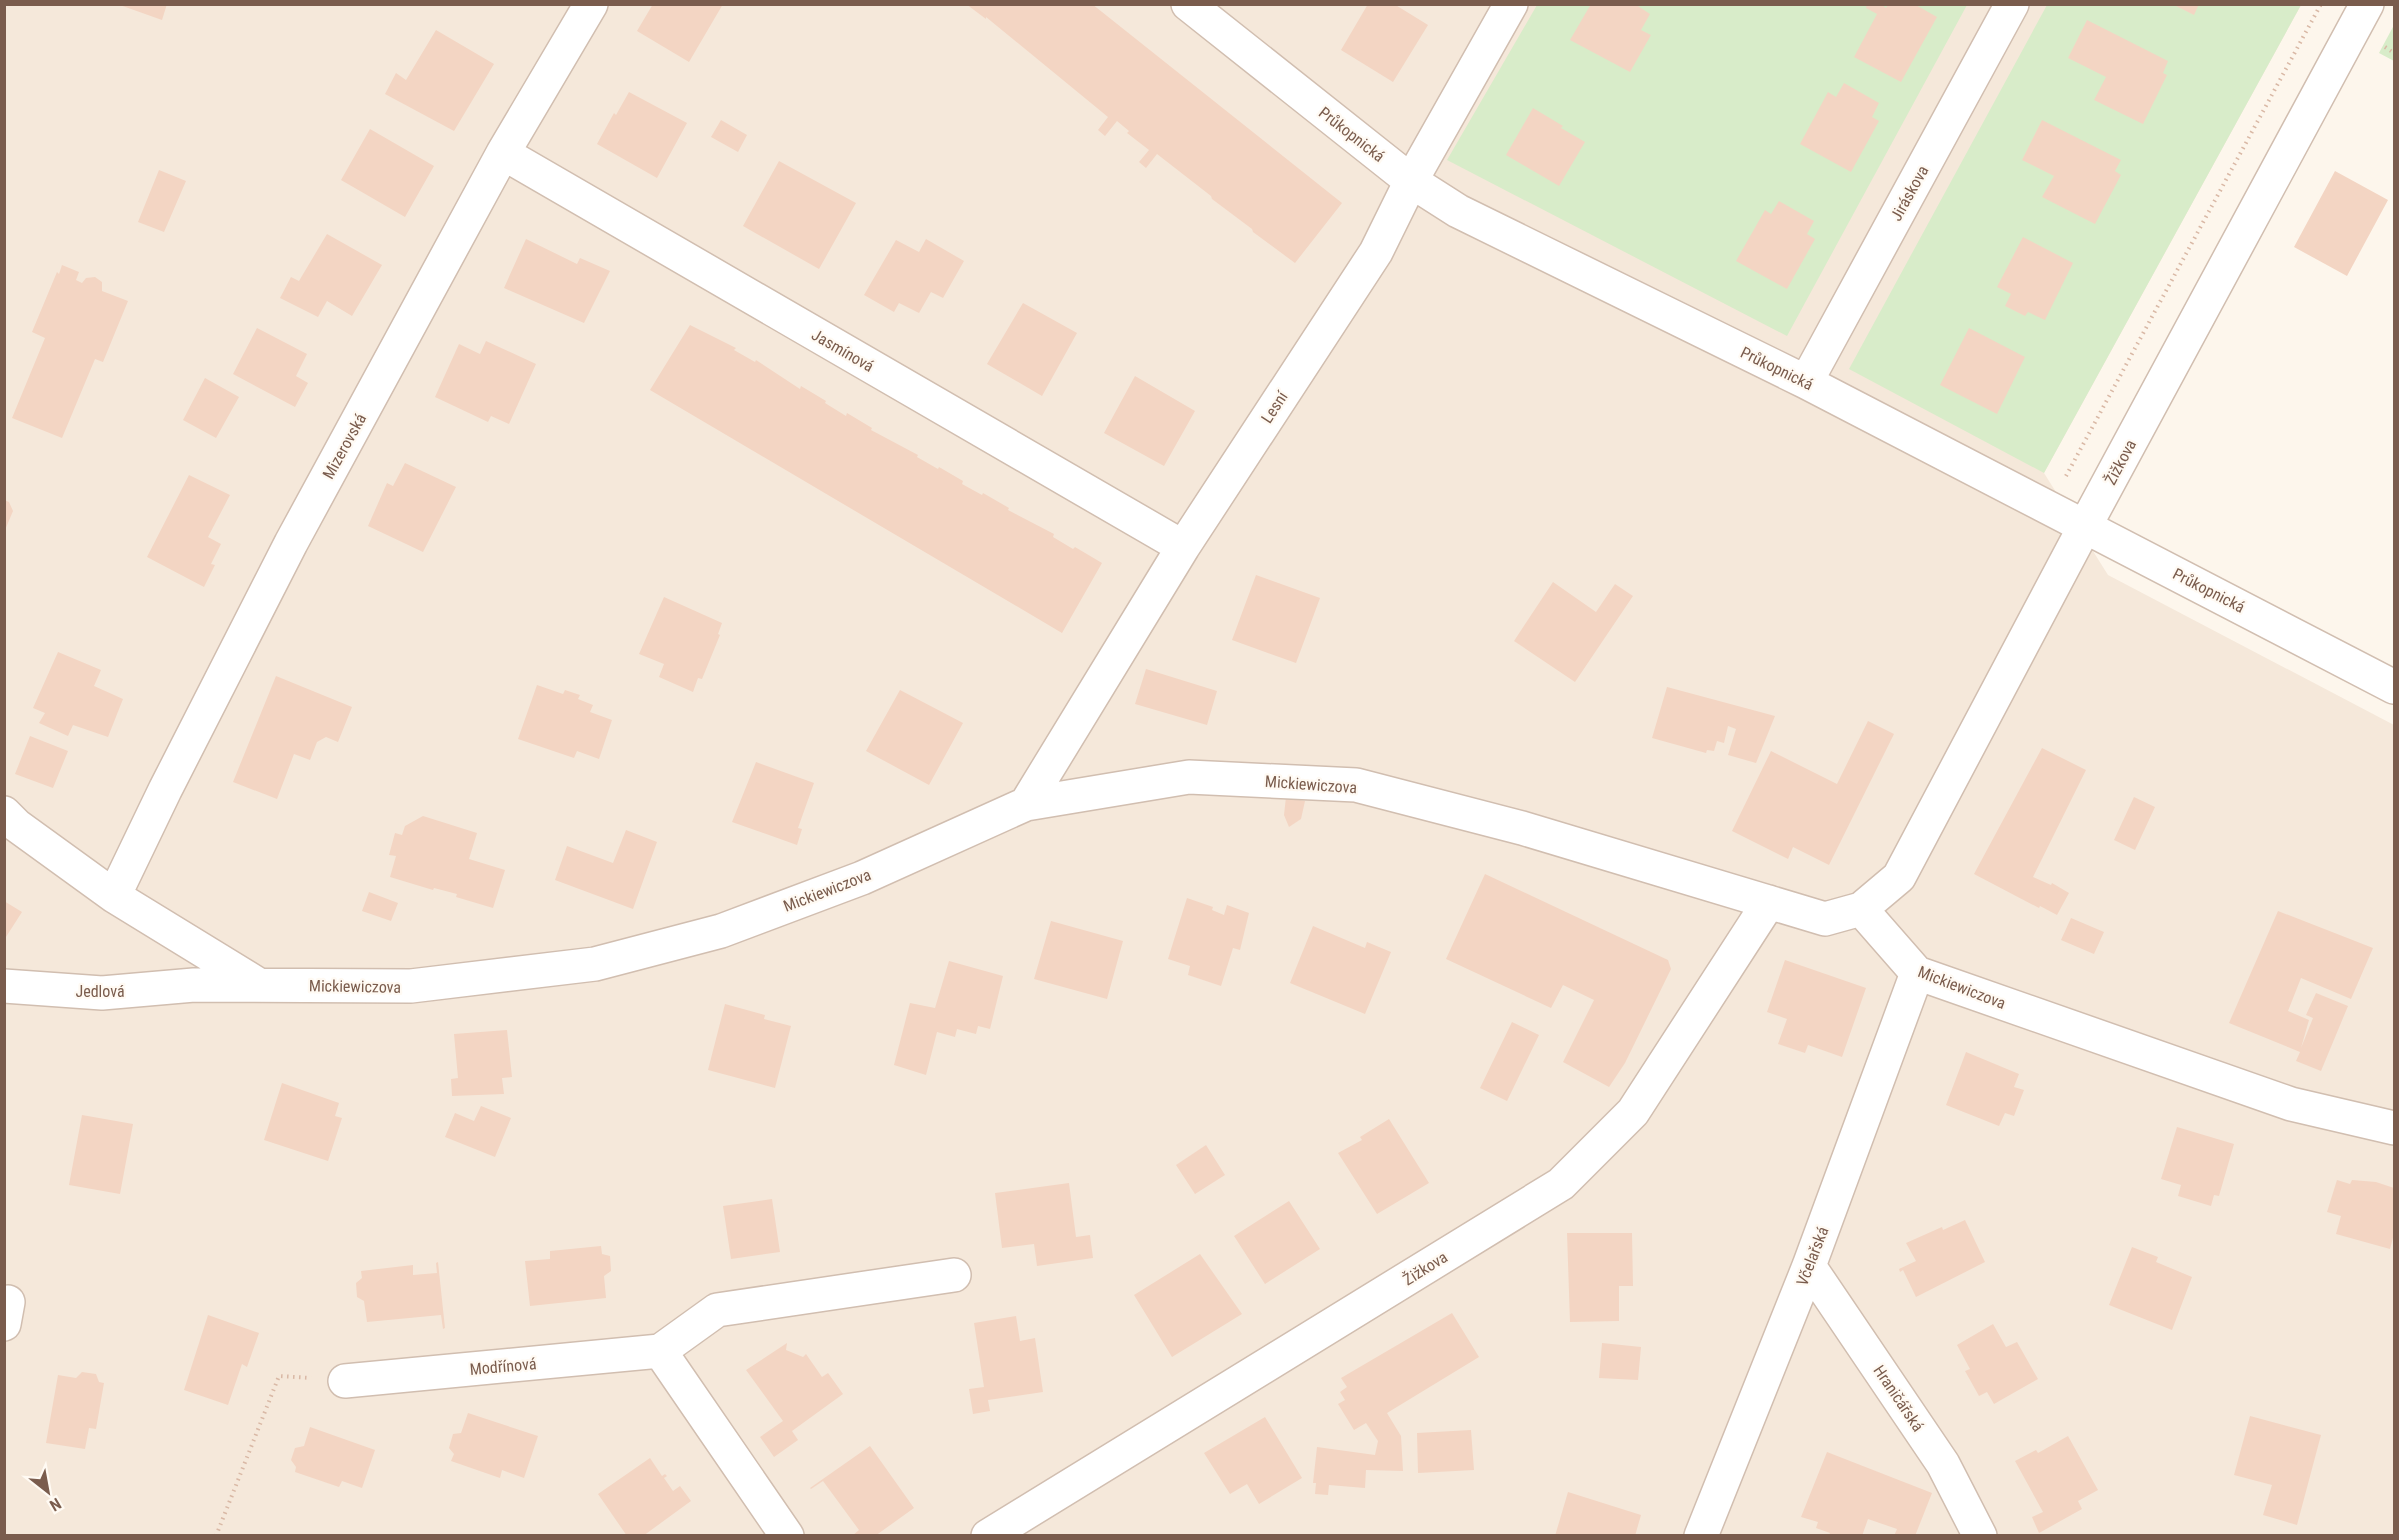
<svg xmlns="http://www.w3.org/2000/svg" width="2399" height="1540" font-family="'Roboto Condensed',sans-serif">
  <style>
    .residential { fill: #f5e8da }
    .green { fill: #d8ecc9 }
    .building { fill: #f3d5c3 }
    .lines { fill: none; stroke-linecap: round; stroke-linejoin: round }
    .minor-casing { stroke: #d1beb0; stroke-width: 36 }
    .path { stroke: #d9b8a5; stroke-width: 4; stroke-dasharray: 1.5 4.5; stroke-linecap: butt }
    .minor { stroke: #fff; stroke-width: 33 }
    .labels { text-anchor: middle; stroke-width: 4.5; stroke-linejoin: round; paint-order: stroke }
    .street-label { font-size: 16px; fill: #7a5c4d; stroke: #fffaf3 }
  </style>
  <rect width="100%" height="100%" fill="#fdf6ec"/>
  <path class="residential" d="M5,5h2296l-257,468 64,102 286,150v810l-2389,1z"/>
  <path class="green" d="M1537,5h430l-180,331 -340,-176z
    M2047,5h254l-257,468 -195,-104z
    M2394,25v36l-15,-8z"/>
  <path class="building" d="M117,4h50l-5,16z
    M653,4h70l-34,58 -52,-31z
    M966,4h126l250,199 -47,60 -42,-31 -1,-3 -40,-30 -1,-3 -54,-42 -11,14 -7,-6 10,-12 -22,-17 2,-2 -12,-10 -12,15 -7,-6 10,-13 -122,-100v2z
    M1368,4h26l34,21 -35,57 -52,-32z
    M1591,4h44l15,10 -9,16 10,5 -21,37 -60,-32z
    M1867,4l15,1 4,3 2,-4h26l23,13 -36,65 -47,-25 23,-43 -11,-6z
    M2172,4h27l-5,11z
    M2087,20l81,41 -5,12 4,2 -24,49 -49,-24 12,-23 -38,-19z
    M436,30l58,34 -40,67 -69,-37 11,-21 10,7z
    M1844,83l35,20 -7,14 7,4 -28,51 -51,-28 28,-52 8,5z
    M629,92l58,31 -30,55 -60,-34 17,-31 2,2z
    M1533,108l30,18 -2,2 24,14 -26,44 -53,-31z
    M721,120l26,15 -9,17 -27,-15z
    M2042,120l79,40 -6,11 6,4 -26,49 -53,-27 12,-21 -32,-16z
    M370,129l64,37 -29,51 -64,-37z
    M779,161l77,42 -37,66 -76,-43z
    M159,170l27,11 -22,51 -26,-10z
    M2335,171l53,29 -41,76 -53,-29z
    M1779,201l35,20 -7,13 8,5 -28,50 -51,-28 29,-51 6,4z
    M327,234l55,31 -30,51 -25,-15 -9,16 -38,-19 11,-21 8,4z
    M2023,237l50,26 -28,57 -17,-8 -3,4 -20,-10 6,-12 -14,-7z
    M526,239l51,25 3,-6 30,13 -26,52 -80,-35z
    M926,239l38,22 -21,37 -12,-6 -12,21 -20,-10 -5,9 -30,-17 32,-55 23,12z
    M62,265l17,7 -3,8 6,3 4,-5 9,-1 7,5v9l26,10 -25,61 -8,-3 -33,79 -50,-20 33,-80 -13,-6 25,-60 2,2z
    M1023,303l54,30 -35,63 -55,-32z
    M690,325l46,23 -2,2 21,12 1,-2 44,29 1,-3 25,15 -1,2 21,13 1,-3 25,15 -1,2 47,25 -1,2 21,12 1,-2 24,14 -1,3 20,11 1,-2 26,15 -1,2 46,24 -1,3 20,12 2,-2 27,16 -40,70 -412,-243z
    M257,328l50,26 -11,22 12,7 -13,24 -62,-33z
    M1969,328l56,29 -28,57 -57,-29z
    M486,341l50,23 -27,60 -18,-8 -3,6 -53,-25 24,-53 21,10z
    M1135,376l60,35 -31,55 -60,-33z
    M205,378l34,19 -23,41 -33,-18z
    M405,463l51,24 -33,65 -55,-26 19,-43 6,3z
    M189,475l41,20 -22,42 13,7 -10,20 4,1 -11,22 -57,-30z
    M4,500l5,2 4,9 -8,19z
    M1256,575l64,23 -24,65 -64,-23z
    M1553,582l43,30 19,-28 18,12 -58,86 -61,-41z
    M664,597l58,26 -4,11 2,1 -18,44 -4,-1 -5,14 -34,-15 5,-13 -25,-10z
    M58,652l43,18 -7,16 29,13 -15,38 -35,-12 -5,11 -29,-13 6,-10 -12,-5z
    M1146,669l71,22 -10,34 -72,-21z
    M276,676l76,31 -14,35 -12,-5 -9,5 -7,18 -16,-6 -17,45 -44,-17z
    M537,685l26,9 2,-4 15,5 -2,4 15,6 -3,7 22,8 -13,39 -22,-8 -3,7 -56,-19z
    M1667,687l108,29 -19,47 -28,-8 8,-26 -8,-3 -4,17 -7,-2 -3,10 -7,-1 -1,3 -54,-15z
    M900,690l63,33 -34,62 -63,-34z
    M1868,721l26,13 -65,131 -36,-18 -5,12 -56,-28 39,-80 66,33z
    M30,736l38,15 -15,37 -38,-14z
    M2042,748l44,22 -53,107 18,8 1,-2 17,10 -12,22 -17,-9 -1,2 -65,-34z
    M756,762l58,21 -16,45 4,1 -5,16 -65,-23z
    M1286,797l19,4 -4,18 -12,8 -5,-12z
    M2134,797l21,10 -20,43 -21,-10z
    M423,816l54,17 -8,26 36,11 -12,38 -37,-11 1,-3 -23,-6 -1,2 -43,-13 6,-21 -7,-1 6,-22 7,2 3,-9z
    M626,830l31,12 -24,67 -78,-29 12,-34 46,17z
    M1485,874l183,86 3,9 -46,94 -16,24 -46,-25 31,-62 -31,-15 -12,23 -105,-49z
    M369,892l29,11 -7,18 -29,-10z
    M1187,898l26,9 -1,3 12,5 3,-10 22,8 -9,37 -7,-2 -12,38 -33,-11 2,-9 -22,-7z
    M4,901l18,11 -18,28z
    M2278,911l95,37 -22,51 -50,-21 -13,33 21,9 -8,28 12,-30 -7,-3 10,-22 32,13 -27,65 -25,-10 4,-9 -71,-29z
    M2071,918l33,14 -10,22 -33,-14z
    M1051,921l72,20 -16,58 -73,-20z
    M1313,926l52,22 2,-6 24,10 -26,62 -75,-31z
    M1785,960l81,28 -24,69 -34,-12 -3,8 -27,-9 9,-25 -20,-7z
    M949,961l54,15 -13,53 -12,-3 -2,8 -19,-5 -2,8 -18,-5 -11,43 -32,-10 16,-62 25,5z
    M725,1004l40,11 -1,4 27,7 -16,62 -67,-18z
    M1512,1022l27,13 -32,66 -27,-13z
    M507,1030l5,47 -10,1 2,16 -52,2 -1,-17 7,-1 -4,-44z
    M1966,1052l53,22 -5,13 10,3 -10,26 -9,-3 -6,13 -53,-21z
    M282,1083l57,20 -4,13 7,2 -14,43 -64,-21z
    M481,1106l30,12 -16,39 -50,-20 10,-24 19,8z
    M82,1115l51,9 -13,70 -51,-9z
    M1389,1119l40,64 -52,31 -39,-61 24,-13 -2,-3z
    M2177,1127l57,17 -15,52 -5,-1 -3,11 -33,-10 3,-11 -20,-6z
    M1206,1145l19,30 -30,19 -19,-29z
    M2337,1180l13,4 2,-4 24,2 18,6v46l-4,15 -54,-15 5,-18 -14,-4z
    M1069,1183l7,54 14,-2 3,23 -56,8 -3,-22 -32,4 -7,-55z
    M772,1199l8,53 -49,7 -8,-53z
    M1289,1201l31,48 -55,35 -31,-48z
    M1965,1220l20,42 -69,35 -13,-27 -3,2 -1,-3 17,-8 -10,-18 36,-16 1,3z
    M1567,1233h65l1,53h-14v35l-49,1z
    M601,1246l1,8 8,2 1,15 -7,5 2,22 -76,8 -5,-45 25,-2v-8z
    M2132,1247l26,10 -2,5 36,15 -20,53 -63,-25z
    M1200,1254l42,60 -70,43 -38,-62z
    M438,1262l7,66 -2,1 -2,-14 -74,7 -3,-21 -7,-4 -1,-14 6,-5 -1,-7 52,-6v10l24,-2 -1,-10z
    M1452,1313l27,44 -92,56 14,23 2,35 -37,-1 -1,18 -36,-3 -1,10 -13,-1 1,-11h-3l4,-36 58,8 3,-14 -12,-18 -12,7 -16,-26 7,-4 -5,-8 7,-5 -6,-9z
    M208,1315l51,18 -12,34 -5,-3 -14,41 -44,-15z
    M1016,1316l4,25 15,-3 8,54 -55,8 2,11 -17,3 -4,-25 15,-2 -10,-64z
    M1993,1324l13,23 11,-5 21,37 -44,25 -7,-12 -8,4 -14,-25 5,-2 -13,-24z
    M787,1343l-1,7 17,7 3,-3 16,23 6,-4 15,21 -51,37 6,9 -24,17 -14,-20 23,-16 -37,-51z
    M1602,1343l39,4 -3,33 -39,-2z
    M82,1372l14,2 3,8 5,1 -8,46 -7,-1 -4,21 -39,-6 12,-68 18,3z
    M468,1413l70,23 -14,42 -22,-8 -2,8 -49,-17 3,-7 -5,-6 4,-14 8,-1z
    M2250,1416l71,19 -24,90 -34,-10 9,-30 -38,-10z
    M1265,1417l37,61 -43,26 -12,-20 -17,10 -26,-41z
    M310,1427l65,23 -13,38 -20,-7 -3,6 -44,-15 1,-5 -5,-7 4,-12 9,-2z
    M1471,1430l3,40 -56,3 -1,-40z
    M2068,1436l30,54 -20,11 4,8 -43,24 -7,-16 11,-5 -28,-51 21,-11 2,3z
    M870,1446l44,62 -39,28h-23l7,-6 -36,-49 -12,8 -1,-1z
    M1827,1452l105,41 -17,43h-21l3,-7 -29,-10 -6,17h-33l1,-3 -14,-5 2,-6 -17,-5z
    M650,1458l12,18 3,-2 2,2 -3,2 9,13 7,-5 11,15 -48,35h-16l-29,-42z
    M1568,1492l73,23 -6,21h-80z"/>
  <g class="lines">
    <g class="minor-casing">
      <path id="minor" d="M1188,4l223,177 47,30 348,171 588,305
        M503,153l680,394
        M1806,382l206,-378
        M1026,804l157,-257 193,-295 35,-71 100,-177
        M4,813l12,12 98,71 145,89
        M114,896l51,-106 126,-247 212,-390 88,-149
        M1861,909l56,64 374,131 103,24
        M4,986l98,7 92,-8 217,1 184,-22 126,-33 141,-53 164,-74 163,-27 167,8 166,43 303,91 36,-10 38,-32 186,-351 282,-522
        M1809,1266l134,198 37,72
        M4,1324l4,-22
        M345,1381l315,-30
        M787,1536l-127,-185 57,-41 237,-35
        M988,1536l573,-352 72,-72 136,-210
        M1701,1536l108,-270 108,-293"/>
    </g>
    <path class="path" d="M2385,47l9,6
      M2066,476l255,-472
      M216,1536l63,-160 32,2"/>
    <use href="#minor" class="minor"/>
  </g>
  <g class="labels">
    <g class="street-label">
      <text transform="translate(1352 134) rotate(38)" y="6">Průkopnická</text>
      <text transform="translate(1909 193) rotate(-61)" y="6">Jiráskova</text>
      <text transform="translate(843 350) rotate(30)" y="6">Jasmínová</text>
      <text transform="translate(1777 368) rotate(26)" y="6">Průkopnická</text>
      <text transform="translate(1274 407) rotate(-57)" y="6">Lesní</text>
      <text transform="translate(344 446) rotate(-61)" y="6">Mizerovská</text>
      <text transform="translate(2120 462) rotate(-62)" y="6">Žižkova</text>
      <text transform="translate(2209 590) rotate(27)" y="6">Průkopnická</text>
      <text transform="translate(1311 784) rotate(4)" y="6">Mickiewiczova</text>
      <text transform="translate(827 890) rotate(-21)" y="6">Mickiewiczova</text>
      <text transform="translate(355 986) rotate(1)" y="6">Mickiewiczova</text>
      <text transform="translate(1962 987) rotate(21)" y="6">Mickiewiczova</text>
      <text x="100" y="997">Jedlová</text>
      <text transform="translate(1812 1256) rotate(-69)" y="6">Včelařská</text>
      <text transform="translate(1425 1268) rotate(-32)" y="6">Žižkova</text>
      <text transform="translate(503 1366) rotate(-5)" y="6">Modřínová</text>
      <text transform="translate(1899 1398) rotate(56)" y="6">Hraničářská</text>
    </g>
  </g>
  <rect width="2399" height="1540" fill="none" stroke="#7a5c4d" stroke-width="12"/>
  <g transform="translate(48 1492) rotate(149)" stroke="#fffaf3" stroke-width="4.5" paint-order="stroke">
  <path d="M0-4.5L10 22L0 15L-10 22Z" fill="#7a5c4d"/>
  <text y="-9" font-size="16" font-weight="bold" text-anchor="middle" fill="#7a5c4d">N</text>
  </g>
</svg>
